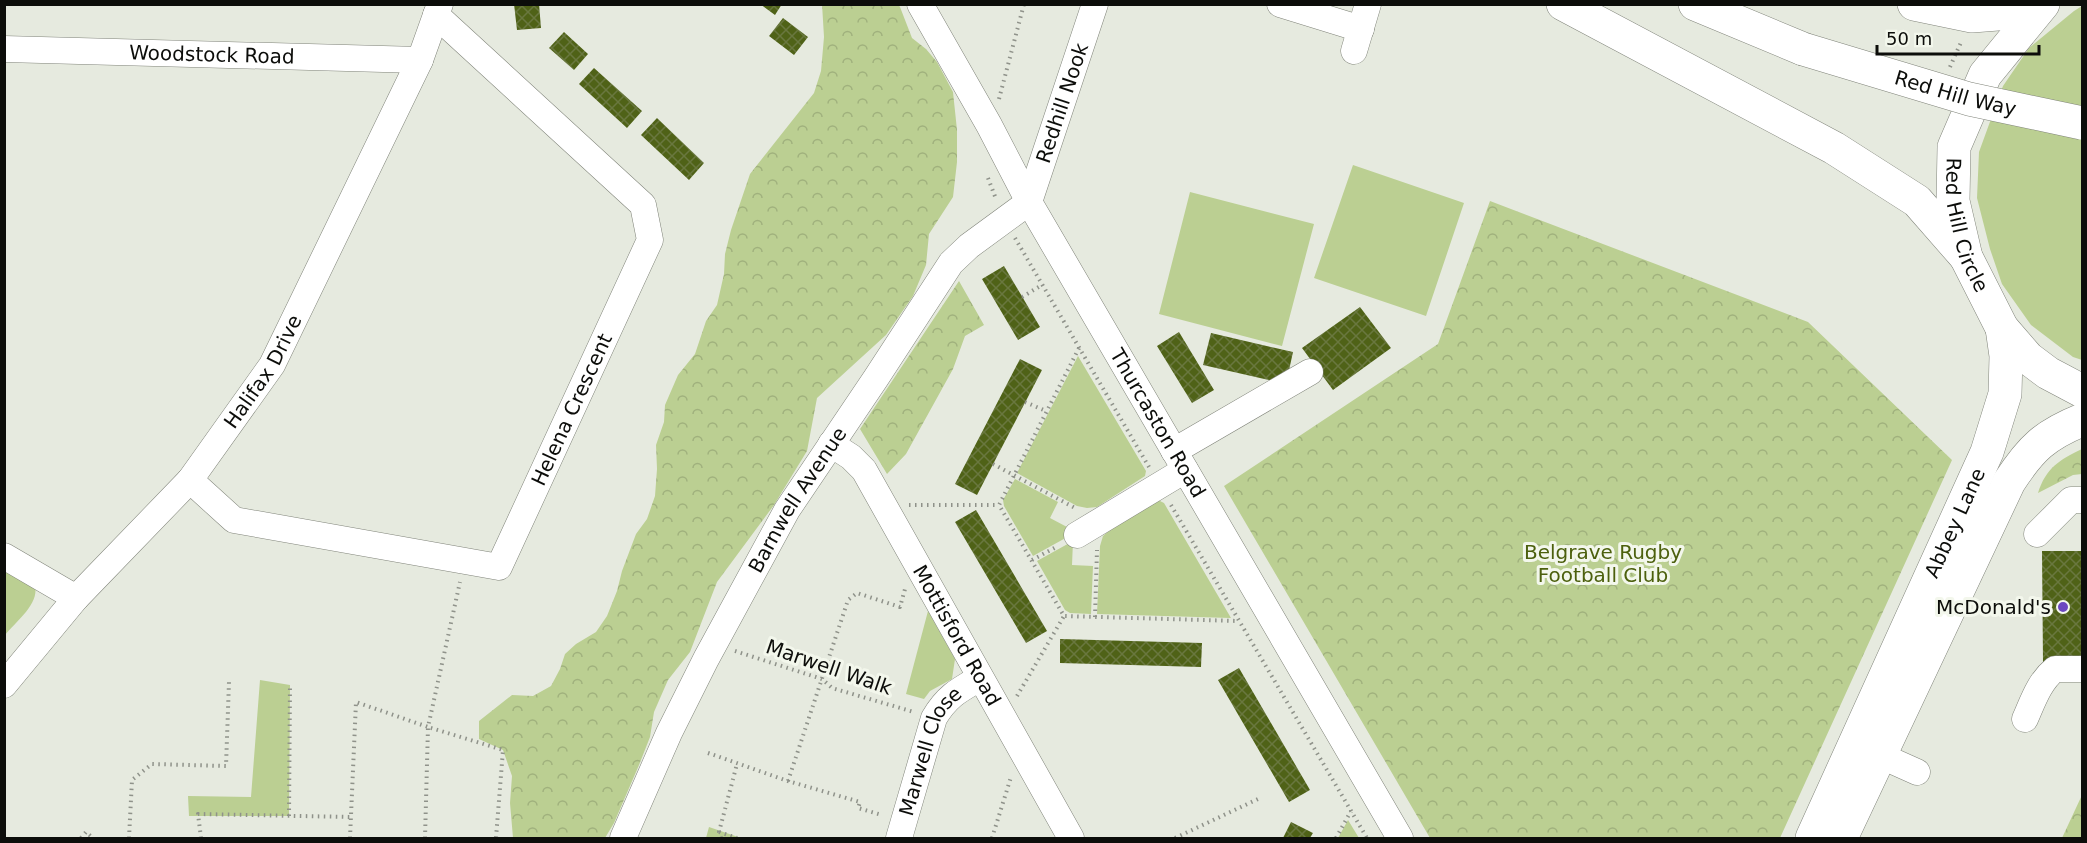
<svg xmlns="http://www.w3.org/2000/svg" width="2087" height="843" font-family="'DejaVu Sans',sans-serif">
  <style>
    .green { fill: #bbcf92 }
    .forest { fill: url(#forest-crowns) }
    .building { fill: url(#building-cross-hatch) }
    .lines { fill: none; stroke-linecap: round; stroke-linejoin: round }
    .minor-casing { stroke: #80847a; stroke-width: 27 }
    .major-casing { stroke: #80847a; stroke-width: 34 }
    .highway-casing { stroke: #80847a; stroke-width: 34 }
    .path { stroke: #8f928a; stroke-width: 4; stroke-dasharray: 1.5 4.5; stroke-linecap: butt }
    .minor { stroke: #fff; stroke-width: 26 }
    .major { stroke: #fff; stroke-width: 33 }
    .highway { stroke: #fff; stroke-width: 33 }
    .highway-bridge-casing { stroke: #80847a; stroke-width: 34; stroke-linecap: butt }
    .highway-bridge { stroke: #fff; stroke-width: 33 }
    .poi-dot { fill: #6b47c0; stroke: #f3f7ec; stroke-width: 2 }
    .labels { text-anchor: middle; stroke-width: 6; stroke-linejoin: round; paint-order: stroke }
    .street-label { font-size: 20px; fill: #0c0d0a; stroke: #f3f7ec }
    .park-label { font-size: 20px; fill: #4c600d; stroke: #f3f7ec }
    .poi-label { font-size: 20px; fill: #0c0d0a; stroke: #f3f7ec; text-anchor: end }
  </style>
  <defs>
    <pattern id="forest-crowns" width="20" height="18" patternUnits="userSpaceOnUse" patternTransform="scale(1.5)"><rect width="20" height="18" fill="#bbcf92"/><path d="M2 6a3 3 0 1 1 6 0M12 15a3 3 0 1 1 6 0" fill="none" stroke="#a0b17d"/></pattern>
    <pattern id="building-cross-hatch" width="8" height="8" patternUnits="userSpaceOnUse" patternTransform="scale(1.5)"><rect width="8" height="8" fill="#4f6217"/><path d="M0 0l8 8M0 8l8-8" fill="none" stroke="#69773f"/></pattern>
  </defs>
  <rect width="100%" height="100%" fill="#e6eadf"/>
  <path class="green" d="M2082,6v354l-9,-3 -42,-32 -29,-41 -12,-35 -13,-51 2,-46 24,-66 26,-38 45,-37z
    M1353,165l111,38 -38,113 -112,-38z
    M1190,192l124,32 -32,122 -123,-32z
    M1078,356l68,115 -1,5 -48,31 -10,1 -10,-2 -60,-33z
    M1015,479l43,23 -8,16 17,9 4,8 -38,21 -29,-50 -1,-6z
    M1158,500l6,3 67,115 -134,-4 3,-68 3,-10 8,-7z
    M1073,541l-1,24 21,1 -2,48 -21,-1 -5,-3 -28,-49z
    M5,560c7,4 19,8 24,15 20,22 -11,44 -24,60z
    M928,611l27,48 -3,20 -22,12 -6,8 -18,-5z
    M260,680l30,5 -1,131h-100l-1,-20 63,1z
    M1348,820l11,18h-21z
    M709,827l32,11h-35z"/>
  <path class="forest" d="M822,4h76l2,3 12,31 14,11 11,13 16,30 4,38v32l-4,35 -24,37 -3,31 -13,31 -27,39 -69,63 -10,53 -33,54 -57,77 -27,70 -22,28 -14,32 -4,25 -11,28 -25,58 -9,15h-92l-3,-35 2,-27 -9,-26 -24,-11v-18l33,-26 21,1 18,-10 9,-17 5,-15 11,-10 20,-12 11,-16 10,-25 5,-20 14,-37 11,-15 8,-23 2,-27 -1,-24 8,-23 1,-17 13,-30 17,-21 11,-33 11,-16 7,-31 1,-20 6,-24 19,-56 64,-81 7,-22 3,-34z
    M1490,201l318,121 144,138 -172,378h-350l-206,-352 214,-142z
    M959,281l25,44 -19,11 -12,33 -47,85 -19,20 -27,-45z
    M2082,449v25l-9,1 -35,18c8,-25 21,-33 44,-44z
    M2082,795v43h-20z"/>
  <path class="building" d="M514,4h25l2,24 -24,2z
    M760,4h22l-7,11z
    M783,18l25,19 -14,18 -25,-19z
    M564,32l24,22 -14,16 -25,-22z
    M594,68l48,43 -15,17 -48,-44z
    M657,118l47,45 -15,17 -48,-45z
    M1004,266l36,61 -22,13 -36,-61z
    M1360,307l31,41 -58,42 -31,-42z
    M1179,332l35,58 -22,13 -35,-57z
    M1211,333l82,19 -7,32 -83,-19z
    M1020,359l22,11 -65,125 -22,-11z
    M976,510l71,121 -21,12 -71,-121z
    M2042,551h40v112h-39z
    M1060,639l142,4 -1,24 -141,-4z
    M1239,668l71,122 -21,12 -71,-122z
    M1291,822l22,11 -3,5h-27z"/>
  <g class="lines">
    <g class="minor-casing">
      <g id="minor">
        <path id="s1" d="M920,4l69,121 40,77 371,636"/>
        <path d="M1280,4l81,25"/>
        <path id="s2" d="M4,49l416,11"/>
        <path d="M1354,51l14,-47"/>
        <path id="s3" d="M831,444l20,13 13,13 207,368"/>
        <path d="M1174,451l136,-79"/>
        <path id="s4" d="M190,480l44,40 265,47 151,-327 -7,-35 -207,-190"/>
        <path d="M2037,534l34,-34h11"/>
        <path d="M1077,535l108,-65"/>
        <path d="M4,556l72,42"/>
        <path id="s5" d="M4,685l72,-87 114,-118 82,-115 148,-305 20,-56"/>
        <path d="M2025,719c8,-18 14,-37 30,-50h27"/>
        <path d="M1879,755l38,17"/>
        <path id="s6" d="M623,838l46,-105 37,-74 81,-149 89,-132 75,-115 18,-17 60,-44 66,-198"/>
        <path id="s7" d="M899,838l35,-120c13,-22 25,-28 46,-40"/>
      </g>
    </g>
    <g class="major-casing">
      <g id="major">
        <path id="s8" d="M1812,838l175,-386 18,-58 1,-38 -4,-28"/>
        <path d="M1841,838l168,-356c22,-34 36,-47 73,-62"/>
      </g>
    </g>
    <g class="highway-casing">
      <g id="highway">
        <path d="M1563,4l271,144 83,53 49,56"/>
        <path d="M1695,4l108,45"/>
        <path d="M1914,4l58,12 64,-5"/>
        <path id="s9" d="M2043,4l-58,71 -31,72 -1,54 13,56 36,71 26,30 20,15 34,18"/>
      </g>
    </g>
    <path class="path" d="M1950,67l12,-27
      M999,99l25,-95
      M988,178l8,21
      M1015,238l134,229
      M1022,297l20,-12
      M1079,348l-80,157 65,111 174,5
      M1025,402l21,9
      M993,464l84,45
      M909,505h90
      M1171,505l196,333
      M1032,560l26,-14
      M1095,617l2,-67
      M735,651l87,28 10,9 82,24
      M1017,696l47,-80
      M708,753l80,28 72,21 -2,6 24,7
      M788,781l60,-181 9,-7 43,14 5,-18
      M289,816l1,-131
      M719,832l18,6
      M81,838l5,-6 7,6
      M129,838l3,-58 20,-16 74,2 3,-84
      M201,838l-3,-24 153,3
      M350,838l6,-136 72,25 32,-145
      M425,838l3,-111 75,23 -7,88
      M721,838l-2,-6 18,-68
      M992,838l19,-61
      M1175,838l83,-39
      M1336,838l15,-27"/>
    <use href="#minor" class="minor"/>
    <use href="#major" class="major"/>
    <use href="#highway" class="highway"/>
    <g class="highway-bridge-casing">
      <g id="highway-bridge">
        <path id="s10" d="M1803,49l166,50 113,24"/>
      </g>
    </g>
    <use href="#highway-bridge" class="highway-bridge"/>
  </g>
  <circle class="poi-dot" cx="2063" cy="607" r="6"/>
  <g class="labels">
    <g class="street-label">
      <text dy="7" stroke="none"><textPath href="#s2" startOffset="208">Woodstock Road</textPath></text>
      <text dy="7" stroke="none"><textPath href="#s10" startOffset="159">Red Hill Way</textPath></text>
      <text dy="7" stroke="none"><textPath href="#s6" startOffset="867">Redhill Nook</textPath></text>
      <text dy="7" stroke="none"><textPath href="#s9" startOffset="250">Red Hill Circle</textPath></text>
      <text dy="7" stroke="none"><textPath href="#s5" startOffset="408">Halifax Drive</textPath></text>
      <text dy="7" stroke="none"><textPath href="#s4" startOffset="502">Helena Crescent</textPath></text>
      <text dy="7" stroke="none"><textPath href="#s1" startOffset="482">Thurcaston Road</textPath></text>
      <text dy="7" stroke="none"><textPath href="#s6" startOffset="381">Barnwell Avenue</textPath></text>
      <text dy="7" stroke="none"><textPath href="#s8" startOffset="346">Abbey Lane</textPath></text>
      <text dy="7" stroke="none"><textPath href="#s3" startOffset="232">Mottisford Road</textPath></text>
      <text transform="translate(829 667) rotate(19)" y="7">Marwell Walk</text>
      <text dy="7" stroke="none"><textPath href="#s7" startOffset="93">Marwell Close</textPath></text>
    </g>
    <g class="park-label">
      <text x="1603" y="559">Belgrave Rugby<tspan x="1603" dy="23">Football Club</tspan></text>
    </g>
    <g class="poi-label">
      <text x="2051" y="614">McDonald's</text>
    </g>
  </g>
  <rect width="2087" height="843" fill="none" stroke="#0c0d0a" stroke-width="12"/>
  <path d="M1877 45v9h162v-9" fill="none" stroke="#0c0d0a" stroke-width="3"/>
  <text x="1886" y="45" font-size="18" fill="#0c0d0a" stroke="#f3f7ec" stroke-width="4.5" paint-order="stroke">50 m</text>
</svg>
